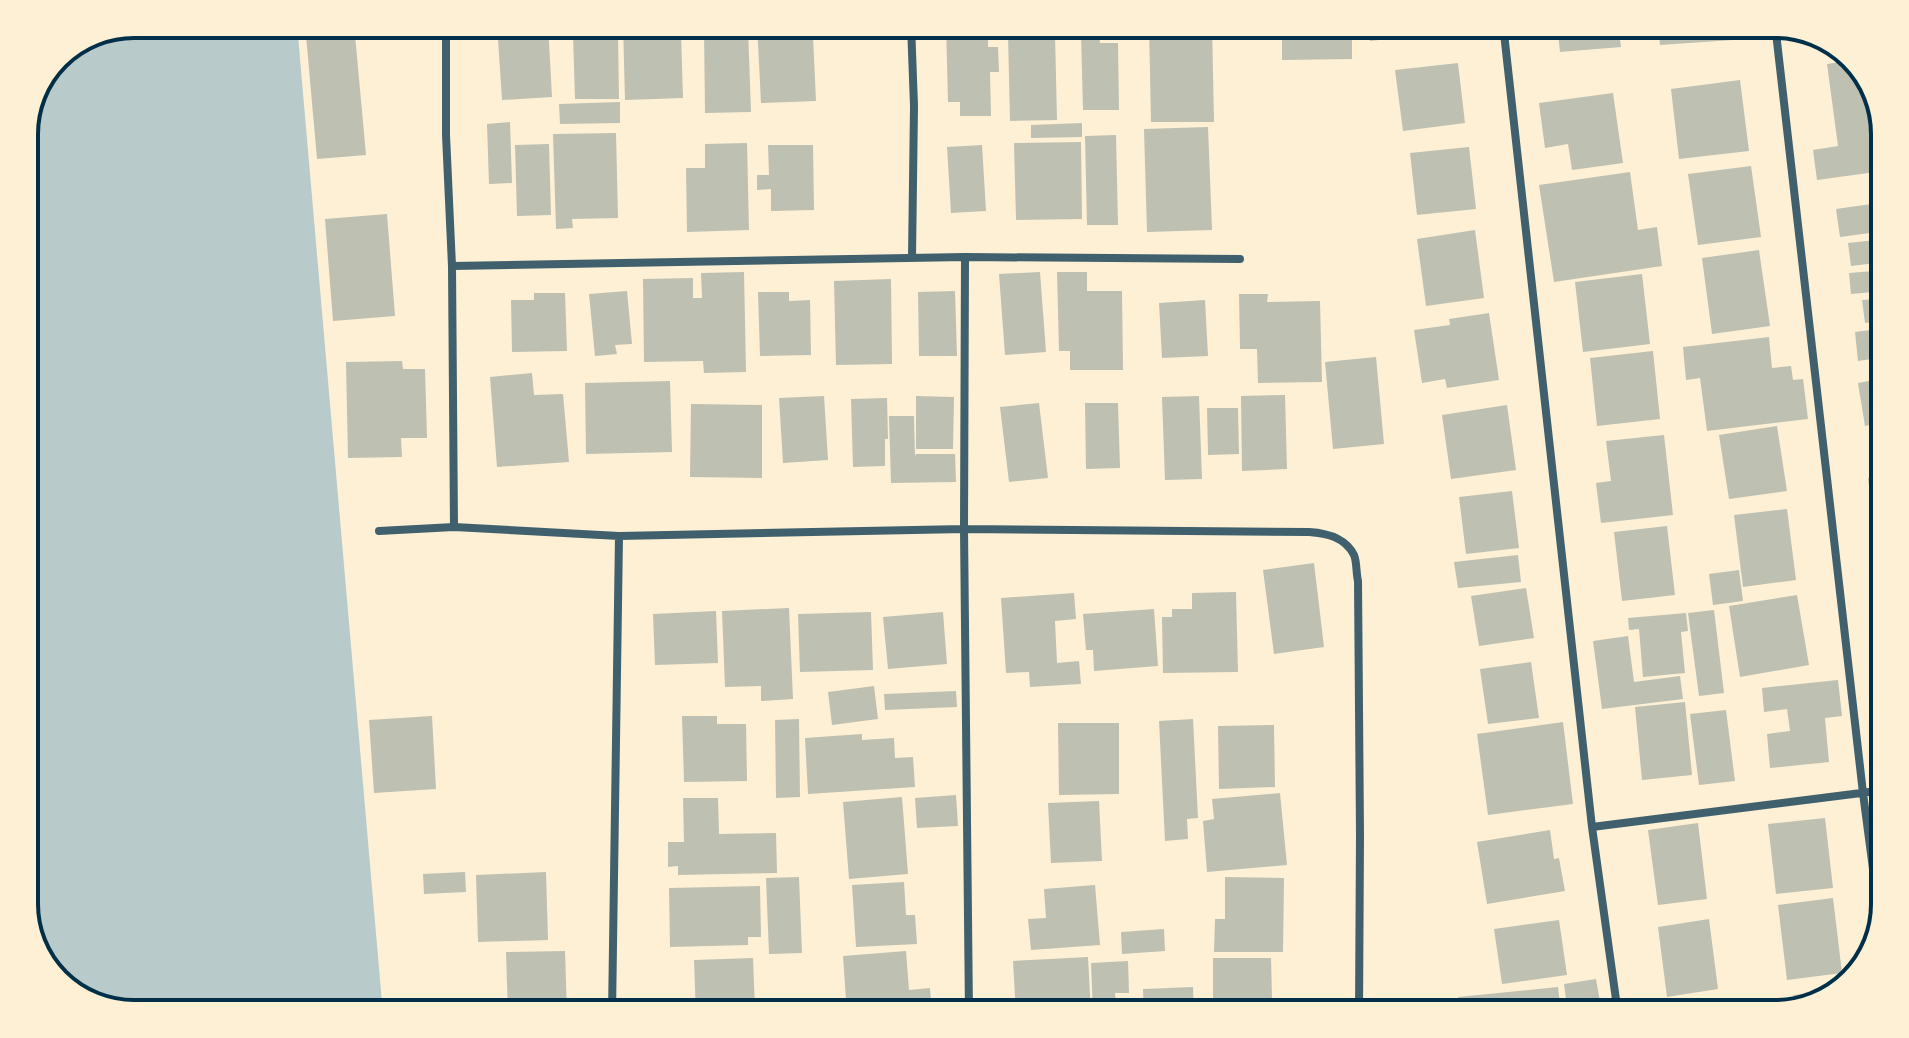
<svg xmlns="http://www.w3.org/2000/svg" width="1909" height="1038" font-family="'Space Grotesk',sans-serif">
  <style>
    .green { fill: #b9caca }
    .building { fill: #bec0b2 }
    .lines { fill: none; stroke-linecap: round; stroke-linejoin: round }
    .minor { stroke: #3f606c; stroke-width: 8 }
    .rim { fill: none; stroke: #003049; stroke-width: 4 }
  </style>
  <rect width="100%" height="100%" fill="#fdf0d5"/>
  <path class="green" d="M134,24h163l86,990h-249l-54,-15 -38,-34 -18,-54v-784l33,-71z"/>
  <path class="building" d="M305,24h49l12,131 -49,4z
    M497,24h51l4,73 -50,3z
    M623,24h40l1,9 17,-1 2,66 -58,2z
    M757,24h29v4l12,-1 1,9h14l3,65 -55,2z
    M946,24h37v8h5v15h10l1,25h-9l1,44h-31v-14h-12z
    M1149,24h63l2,98h-63z
    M1273,24h79v35l-70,1v-25h-9z
    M1368,24h87l1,7 -86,10z
    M1557,24h61l3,23 -61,5z
    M1658,24h74l1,16 -73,5z
    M748,28l3,84 -46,1 -1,-84z
    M618,33l1,66h-44l-2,-65z
    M1055,33l2,87 -47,1 -2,-87z
    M1081,34h18l1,9h18l1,67h-36z
    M1853,60l12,12 2,12 3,-1 15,44v3l-7,1 5,40 -66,9 -4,-30 25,-4 -11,-82z
    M1458,63l7,60 -62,8 -8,-61z
    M1740,80l9,71 -70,8 -8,-70z
    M1613,93l10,70 -51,7 -4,-26 -23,4 -6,-45z
    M620,102v21l-60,1 -1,-20z
    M510,122l2,61 -23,1 -2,-60z
    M1082,123v14l-51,1v-13z
    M1208,127l4,103 -65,2 -3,-103z
    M616,133l2,85 -46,1 1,9 -17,1 -3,-95z
    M1116,135l2,90h-31l-2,-89z
    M1081,142l1,77 -66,1 -2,-77z
    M747,143l2,87 -62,2 -1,-64h19v-24z
    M549,144l2,71 -34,1 -2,-71z
    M768,145h45l1,65 -43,1v-22l-14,1v-15h12z
    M982,145l4,66 -35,2 -4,-66z
    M1469,147l7,62 -59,6 -7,-62z
    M1751,166l10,71 -63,8 -10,-71z
    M1630,172l8,58 19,-3 5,39 -108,16 -15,-97z
    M1885,202v29l-45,6 -4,-28z
    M387,214l8,102 -62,5 -8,-102z
    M1475,230l9,68 -58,8 -9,-67z
    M1885,239v23l-34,4 -3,-23z
    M1759,250l11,76 -58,8 -10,-76z
    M1885,270v21l-34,3 -2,-21z
    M744,272l2,100 -42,1 -1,-12 -59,1 -1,-83 50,-1v20h9l-1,-25z
    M1040,272l6,80 -41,3 -6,-81z
    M1057,272h30v19h35l1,79h-53v-19h-11z
    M1642,274l8,70 -67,8 -8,-70z
    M891,279l1,85 -56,1 -2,-84z
    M627,291l5,53 -17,1 2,9 -22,2 -6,-62z
    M955,291l2,65h-38l-1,-64z
    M758,292h31v9l21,-1 1,55 -51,1z
    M534,293h31l2,58 -55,1 -1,-52h23z
    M1239,294h29l-1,8 53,-1 2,81 -64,1 -1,-34h-17z
    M1885,298v23l-20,2 -3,-23z
    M1205,300l3,56 -46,2 -3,-55z
    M1489,313l10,67 -52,8 -2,-9 -23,4 -8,-53 36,-5 -1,-6z
    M1885,328v29l-27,4 -3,-29z
    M1769,337l3,31 19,-2 2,14 10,-1 5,40 -101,12 -7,-53 -14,2 -3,-33z
    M1653,351l7,68 -63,7 -7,-68z
    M1376,357l8,87 -51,5 -8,-87z
    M402,361l1,8h22l2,69h-26l1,19 -54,1 -2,-96z
    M532,373l2,22 29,-1 6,68 -72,5 -7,-90z
    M1885,378v90l-8,1 -7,-44 -5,1 -7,-43z
    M670,381l2,71 -86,2 -1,-71z
    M1285,395l2,74 -45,2 -1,-75z
    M824,396l4,64 -45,3 -4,-65z
    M916,396l38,1 -1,52h-37z
    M1199,396l3,83 -37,1 -3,-83z
    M887,398l1,41h-3v27l-32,1 -2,-68z
    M1039,403l9,75 -39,4 -9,-75z
    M1085,403h33l2,65 -34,1z
    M691,404l71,1v73l-72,-1z
    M1507,405l9,65 -65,9 -9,-64z
    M1207,408h31l1,46 -31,1z
    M889,416h25l1,40 1,-2h39l1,28 -65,1z
    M1777,426l10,65 -58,8 -10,-64z
    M1664,435l9,80 -72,8 -5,-40 15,-2 -5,-40z
    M1885,476v30l-13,2 -4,-30z
    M1512,491l7,57 -53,6 -7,-57z
    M1787,509l9,71 -53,7 -9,-72z
    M1667,526l8,69 -53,6 -8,-69z
    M1518,555l3,27 -63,6 -4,-26z
    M1314,563l10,84 -50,7 -11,-84z
    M1739,570l4,31 -30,4 -4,-31z
    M1526,588l8,50 -55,8 -8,-50z
    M1236,592l2,80 -75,1 -1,-56h10v-8h20v-16z
    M1074,593l2,26 -21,2 2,42 22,-2 2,23 -51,3 -1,-15 -23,1 -5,-75z
    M1797,595l12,70 -69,12 -11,-71z
    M789,608l4,91 -32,2v-15l-36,1 -3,-76z
    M1154,609l4,57 -64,5 -1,-21h-7l-3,-36z
    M1714,610l10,83 -25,3 -11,-83z
    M716,611l2,52 -63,2 -2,-51z
    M871,612l2,58 -73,2 -2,-58z
    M943,612l4,52 -59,5 -5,-52z
    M1686,613l2,18 -7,1 4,41 -42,4 -4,-48 -10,1 -1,-12z
    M1628,636l6,46 46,-6 3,23 -81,10 -9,-68z
    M1531,662l8,56 -51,6 -8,-55z
    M1838,680l4,36 -17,2 4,44 -59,6 -3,-34 23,-3 -3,-22 -23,3 -2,-24z
    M874,686l4,33 -46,6 -4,-33z
    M956,691l1,16 -72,3 -1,-16z
    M1685,702l7,73 -50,5 -7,-73z
    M1726,710l9,71 -36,4 -9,-71z
    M432,716l4,73 -62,4 -5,-73z
    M682,716h35v8h29l1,57 -63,1z
    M799,719l1,78 -24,1 -1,-78z
    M1193,719l5,99 -11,1 1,20 -23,2 -6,-120z
    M1563,722l10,82 -85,11 -11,-81z
    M1058,723h61v71l-60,1z
    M1274,725l1,62 -56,2 -1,-63z
    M862,734v6l32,-2 1,20 18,-1 2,30 -107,7 -3,-56z
    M1280,793l7,72 -80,7 -4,-51 11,-2 -2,-20z
    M956,795l2,31 -41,2 -2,-30z
    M902,797l6,77 -59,5 -6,-77z
    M683,798h35l1,36 57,-1 1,40 -99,2v-9l-10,1v-25h16z
    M1099,801l3,60 -51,2 -3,-60z
    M1825,818l8,70 -57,6 -8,-70z
    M1698,823l9,76 -49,6 -10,-75z
    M1550,830l4,29 5,-1 6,33 -78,13 -10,-62z
    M465,872l1,20 -42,2 -1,-20z
    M546,872l2,68 -70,2 -2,-67z
    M799,877l3,76 -33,1 -3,-76z
    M1225,877l59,1 -1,74h-69l1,-33h10z
    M904,882l2,33h9l2,29 -61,3 -4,-62z
    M1095,885l5,60 -69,5 -3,-31 18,-1 -2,-29z
    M760,886l1,51h-13v8l-78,2 -1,-59z
    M1833,898l9,75 -55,7 -9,-75z
    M1709,919l9,70 -51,8 -9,-70z
    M1559,920l8,55 -65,9 -8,-55z
    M1164,929l1,22 -43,3 -1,-22z
    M565,951l2,63h-59l-2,-62z
    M906,951l3,39 21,-2 2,26h-85l-4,-58z
    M1088,957l3,57h-75l-3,-53z
    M753,958l2,52 -9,1v3h-50l-2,-54z
    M1213,958h58l1,40h21v16h-80z
    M1128,961l1,32h-14l1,13 12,-1 1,9h-36l-2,-51z
    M1596,979l4,23 -8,1 1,11h-25l-4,-30z
    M1193,987l1,27h-50l-1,-25z
    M1558,987l3,26 -101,1 -2,-17z
    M1838,991l-8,8 -35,10 -2,-14z
    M1452,999l1,15h-47l-1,-11z
    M1725,1001l1,13h-51v-8z"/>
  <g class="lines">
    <path class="minor" d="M448,24l-2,9v102l6,131 2,261
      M911,24l3,82 -2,152
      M1503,24l89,803 26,187
      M1775,24l88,769 17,129
      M965,257l-1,272 5,485
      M452,266l513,-9 275,2
      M379,531l75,-4 165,9 345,-7 345,3c17,1 36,5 45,23 3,7 2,18 4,26l2,254 -1,179
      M1592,827l293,-37
      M612,1014l7,-478"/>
  </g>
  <path d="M0 0H1909V1038H0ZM134 38H1775A96 96 0 0 1 1871 134V904A96 96 0 0 1 1775 1000H134A96 96 0 0 1 38 904V134A96 96 0 0 1 134 38Z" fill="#fdf0d5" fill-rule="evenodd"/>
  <path class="rim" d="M134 38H1775A96 96 0 0 1 1871 134V904A96 96 0 0 1 1775 1000H134A96 96 0 0 1 38 904V134A96 96 0 0 1 134 38Z"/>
</svg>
